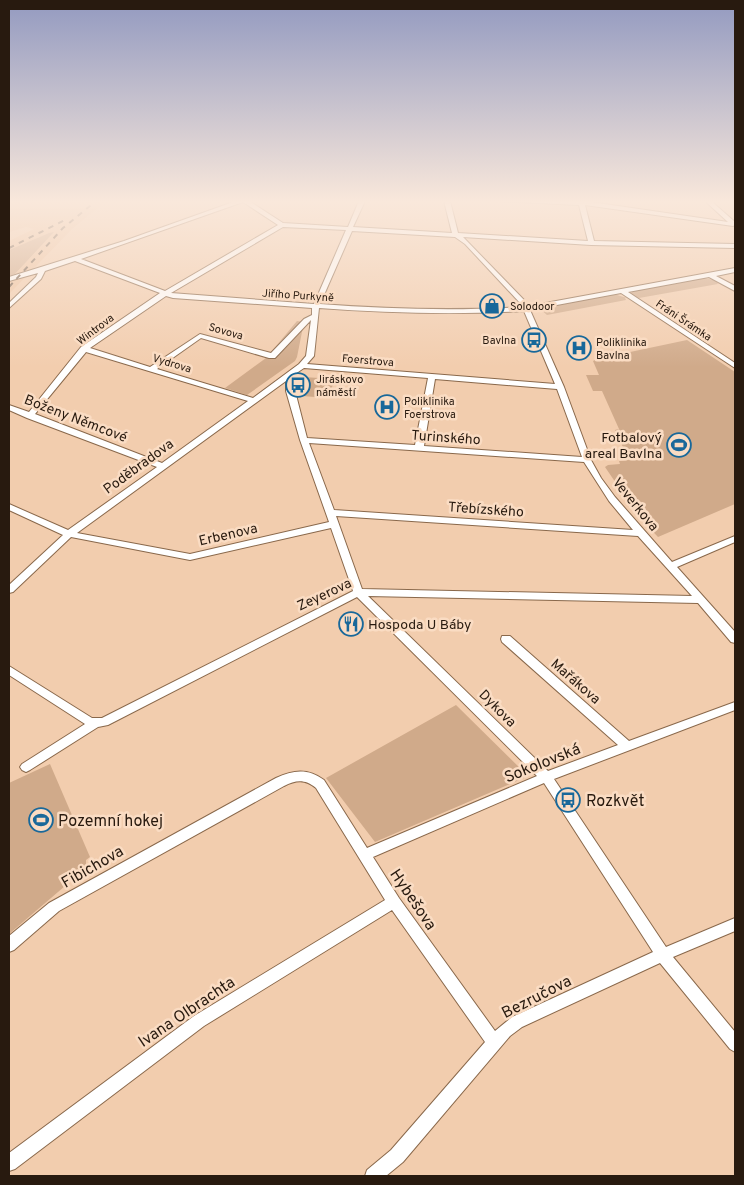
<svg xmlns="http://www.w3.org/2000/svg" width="744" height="1185" font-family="Overpass,sans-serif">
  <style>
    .built { fill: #edc29e }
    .green { fill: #d0aa8a }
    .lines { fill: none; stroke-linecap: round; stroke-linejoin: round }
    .minor-casing { stroke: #89684b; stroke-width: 2 }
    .minor { fill: #fff; fill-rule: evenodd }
    .rail { stroke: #685342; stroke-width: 2; stroke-dasharray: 5.5 5.5; stroke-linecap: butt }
    .labels { text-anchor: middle; stroke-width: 5; stroke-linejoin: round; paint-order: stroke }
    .far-street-label { font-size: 11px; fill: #281a0f; stroke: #fadcc3 }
    .far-poi-label { font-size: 11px; fill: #281a0f; stroke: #fadcc3; text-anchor: start }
    .street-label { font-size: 14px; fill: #281a0f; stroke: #fadcc3 }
    .poi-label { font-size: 14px; fill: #281a0f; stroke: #fadcc3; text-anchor: end }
    .near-street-label { font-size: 16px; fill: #281a0f; stroke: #fadcc3 }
    .near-poi-label { font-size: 16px; fill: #281a0f; stroke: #fadcc3; text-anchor: start }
  </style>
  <rect width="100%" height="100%" fill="#f2cdae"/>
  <path class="built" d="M9,201h97l-34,28 -63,65v-13l44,-48h-4l-40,17v-9l25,-12 -8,-2 -17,5z"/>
  <path class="green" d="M54,232l-39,42 -6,2v-26l40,-17z
    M703,278l12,2 3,4 -79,14 -9,-4 3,-3z
    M614,294l13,4h-2l1,2 -79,15 -8,-7z
    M297,321l7,1 -7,35 -2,4 -48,34 -22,-7 41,-30z
    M687,340l48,32v132l-77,33 -19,-20 -34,-50 3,-2 12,-1 -1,-3 10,-1 -14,-30 4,-1 -17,-38h-9l-7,-16h13l-6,-14 4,-2z
    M303,377l32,2 -7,19 -26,-2v-11l-3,-4z
    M456,705l70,69 -2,4 -149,64 -49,-64z
    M50,764l40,93 -4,3v8l-77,66v-151z"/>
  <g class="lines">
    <g class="minor-casing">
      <path id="minor" d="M236,201h13l34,22 65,4 11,-26h6l-12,26 99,6 -8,-32h6l8,32 130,8 -9,-36 -79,-4h84l144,21 -23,-21h6l24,21v3l-2,1 -148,-21 9,36 141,3v4l-144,-3 -128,-8 63,65 3,4 206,-38v4l-19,4 19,10v5l-26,-14 -81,15 107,71v5l-114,-75 -91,17 34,77 27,73 10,18 14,19 57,65 63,-26v6l-58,25 58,65v11l-4,-1 -33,-39 -330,-7 180,175 70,-26 -116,-103 -1,-3 1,-3h8l119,105 106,-39v8l-181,69 112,168 69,-29v13l-62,26 62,75v20l-5,-3 -70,-86 -138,64 -12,9 -107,126 -17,14h-21l2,-6 24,-20 94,-108 -93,-132 -188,116 -189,143 -6,2v-18l185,-137 191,-116 -69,-112c-11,-9 -20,-8 -32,-2l-225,125 -45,39 -5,2v-16l40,-33 227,-125c17,-8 32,-10 48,2l43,68 170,-72 -180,-179 -249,128 -10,2 -68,43 -4,2 -4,-2 -2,-3 2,-3 63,-40 -76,-49v-9l83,52h10l251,-127 -22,-63 -141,32 -119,-23 -58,55 -4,1v-8l54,-50 -54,-25v-6l59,26 89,-63 -130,-49 -18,-8v-5l20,7 52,-65 79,-54 -85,-32 -30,10 -4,8 -32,29v-5l27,-26 2,-4 -29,8v-4l115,-36zM243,202l35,23 -113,66 -84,-32zM283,227l63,3 -32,74 -143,-11zM352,231l103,6 10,7 56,60 1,3c-67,4 -135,2 -202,-3zM166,296l7,2 139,10v7l-8,4 -33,34 -71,-19 -50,33 -60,-19zM319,308c68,5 137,7 205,3l31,73 -248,-20 7,-8zM311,320l-5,36 -7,8 -46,34 -96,-29 44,-31 68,20h6zM86,352l162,49 -86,62 -127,-49zM304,368l124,10 -13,67 -108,-7 -14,-55 2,-9zM435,379l122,10 25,68 -158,-11zM286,381v10l14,49 29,82 -139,32 -113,-21zM309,443l275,19 25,39 24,29 -299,-20zM336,516l302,20 54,60 -330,-7zM544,783l109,169 -141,65 -17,14 -96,-133 -26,-41z"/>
    </g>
    <use href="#minor" class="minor"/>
    <path class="rail" d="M9,248l56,-28
      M9,287l54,-59 33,-27"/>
  </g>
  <linearGradient id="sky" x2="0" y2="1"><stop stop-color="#939ac0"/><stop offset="0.55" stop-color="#f9e8db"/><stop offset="1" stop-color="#f9e8db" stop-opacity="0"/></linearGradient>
  <rect width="744" height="367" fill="url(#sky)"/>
  <defs>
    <g id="shop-ring" transform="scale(1.25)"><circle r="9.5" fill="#fadcc3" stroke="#18689a" stroke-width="1.5"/><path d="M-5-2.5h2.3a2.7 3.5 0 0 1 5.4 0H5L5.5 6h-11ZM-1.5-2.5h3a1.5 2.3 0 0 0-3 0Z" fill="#18689a"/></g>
    <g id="bus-ring" transform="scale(1.25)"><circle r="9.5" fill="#fadcc3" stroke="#18689a" stroke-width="1.5"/><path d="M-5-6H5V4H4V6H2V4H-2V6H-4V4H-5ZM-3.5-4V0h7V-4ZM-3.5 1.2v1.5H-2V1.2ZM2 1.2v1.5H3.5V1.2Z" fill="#18689a"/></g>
    <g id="hospital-ring" transform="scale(1.25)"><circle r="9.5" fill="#fadcc3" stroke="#18689a" stroke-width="1.5"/><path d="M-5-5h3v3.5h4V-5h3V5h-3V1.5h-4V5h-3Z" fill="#18689a"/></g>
    <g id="stadium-ring" transform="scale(1.25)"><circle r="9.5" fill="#fadcc3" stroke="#18689a" stroke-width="1.5"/><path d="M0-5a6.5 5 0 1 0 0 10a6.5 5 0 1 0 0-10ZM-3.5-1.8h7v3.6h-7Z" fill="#18689a"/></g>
    <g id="restaurant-ring" transform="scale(1.25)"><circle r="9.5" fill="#fadcc3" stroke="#18689a" stroke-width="1.5"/><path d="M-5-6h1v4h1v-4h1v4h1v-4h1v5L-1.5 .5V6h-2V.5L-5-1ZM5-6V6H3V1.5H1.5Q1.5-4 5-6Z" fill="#18689a"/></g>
  </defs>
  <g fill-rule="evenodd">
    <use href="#shop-ring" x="492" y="306"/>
    <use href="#bus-ring" x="534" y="340"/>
    <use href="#hospital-ring" x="579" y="348"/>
    <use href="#bus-ring" x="298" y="385"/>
    <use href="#hospital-ring" x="387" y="407"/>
    <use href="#stadium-ring" x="679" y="445"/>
    <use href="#restaurant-ring" x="351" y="624"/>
    <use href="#bus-ring" x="568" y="800"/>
    <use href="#stadium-ring" x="41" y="820"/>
  </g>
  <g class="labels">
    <g class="far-street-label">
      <text transform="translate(298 295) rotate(4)" y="4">Jiřího Purkyně</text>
      <text transform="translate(684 320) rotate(34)" y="4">Fráni Šrámka</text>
      <text transform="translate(95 329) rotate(-37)" y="4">Wintrova</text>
      <text transform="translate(226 331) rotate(16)" y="4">Sovova</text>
      <text transform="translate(368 360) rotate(5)" y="4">Foerstrova</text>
      <text transform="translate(172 363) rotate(17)" y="4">Vydrova</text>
    </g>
    <g class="far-poi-label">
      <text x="510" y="310">Solodoor</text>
      <text x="516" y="344" text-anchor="end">Bavlna</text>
      <text x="596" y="346">Poliklinika<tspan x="596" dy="13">Bavlna</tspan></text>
      <text x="316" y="383">Jiráskovo<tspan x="316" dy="13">náměstí</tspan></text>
      <text x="404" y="405">Poliklinika<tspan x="404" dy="13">Foerstrova</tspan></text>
    </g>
    <g class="street-label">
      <text transform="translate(76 418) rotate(21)" y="5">Boženy Němcové</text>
      <text transform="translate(446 437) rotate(4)" y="5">Turinského</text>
      <text transform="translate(138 466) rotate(-36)" y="5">Poděbradova</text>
      <text transform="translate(636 504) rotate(51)" y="5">Veverkova</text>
      <text transform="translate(486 509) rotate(4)" y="5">Třebízského</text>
      <text transform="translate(228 534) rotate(-13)" y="5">Erbenova</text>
      <text transform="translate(324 594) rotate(-25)" y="5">Zeyerova</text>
      <text transform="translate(576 681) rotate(41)" y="5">Mařákova</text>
      <text transform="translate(498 708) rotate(45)" y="5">Dykova</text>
    </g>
    <g class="poi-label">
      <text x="662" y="442">Fotbalový<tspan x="662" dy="16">areal Bavlna</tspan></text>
      <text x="368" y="629" text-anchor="start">Hospoda U Báby</text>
    </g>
    <g class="near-street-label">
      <text transform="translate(542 762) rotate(-22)" y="6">Sokolovská</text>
      <text transform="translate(92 866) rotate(-30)" y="6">Fibichova</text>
      <text transform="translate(414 899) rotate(56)" y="6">Hybešova</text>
      <text transform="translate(536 996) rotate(-27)" y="6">Bezručova</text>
      <text transform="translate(186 1011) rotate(-34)" y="6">Ivana Olbrachta</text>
    </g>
    <g class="near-poi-label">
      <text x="586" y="806">Rozkvět</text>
      <text x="58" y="826">Pozemní hokej</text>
    </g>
  </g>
  <rect width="744" height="1185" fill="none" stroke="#281a0f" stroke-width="20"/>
</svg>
